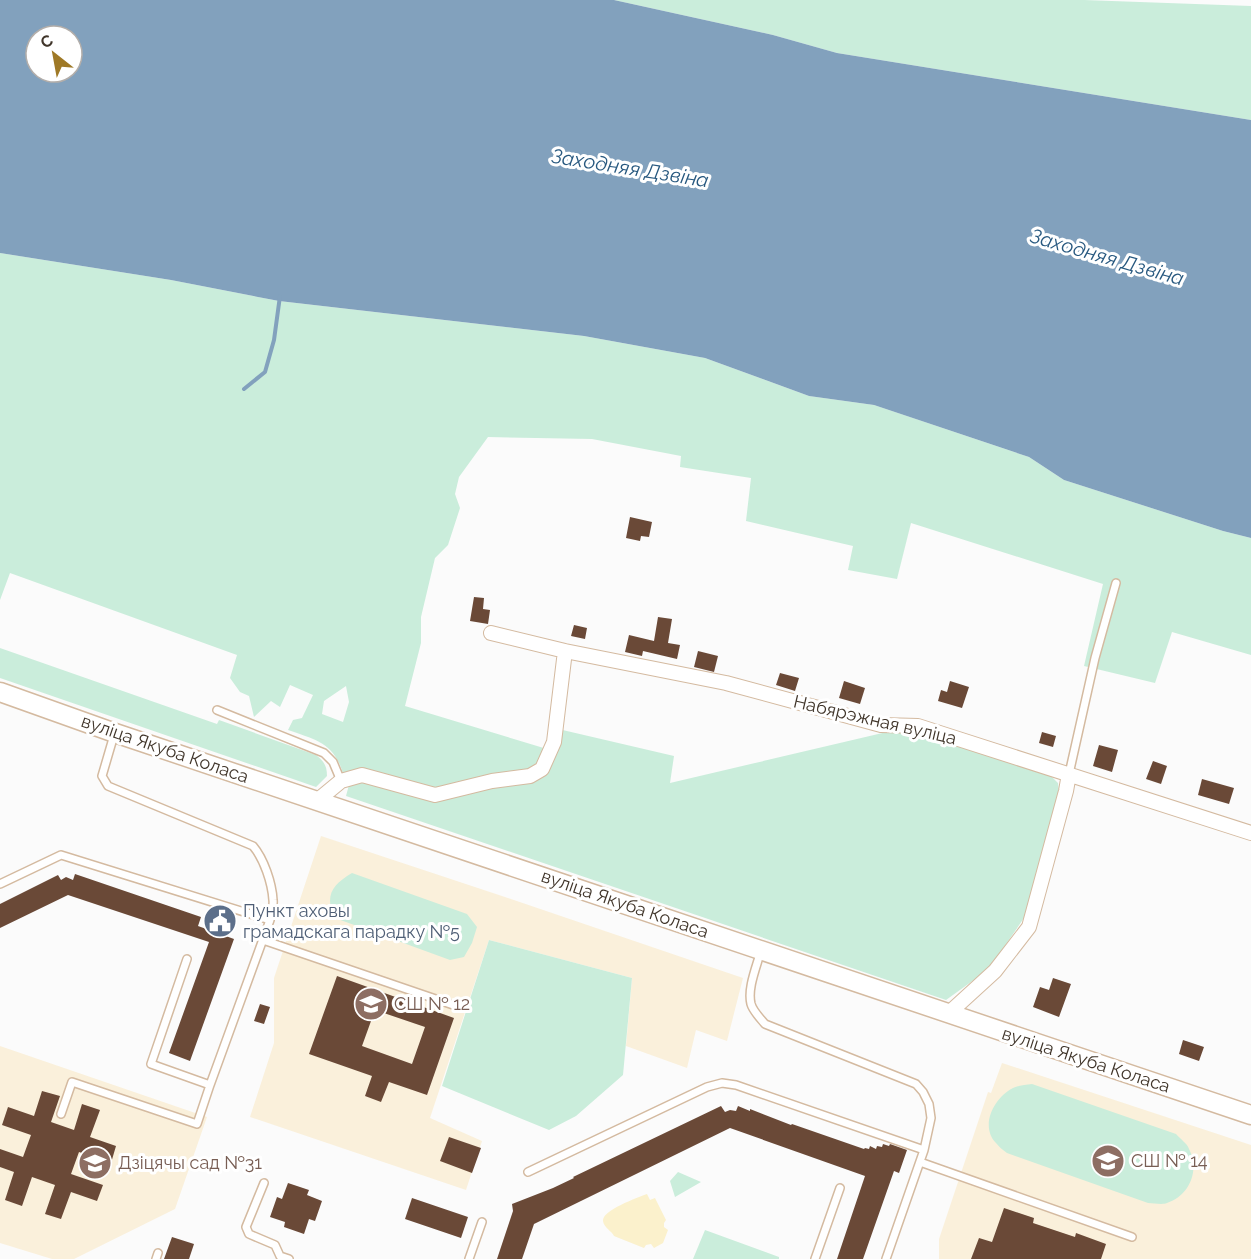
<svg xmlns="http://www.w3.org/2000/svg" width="1251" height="1259" font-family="Raleway,sans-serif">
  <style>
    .education { fill: #faf0db }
    .green { fill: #caeddb; fill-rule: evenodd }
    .sand { fill: #fbf1cc }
    .water { fill: #82a1bd; fill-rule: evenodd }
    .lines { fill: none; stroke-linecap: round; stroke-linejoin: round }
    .stream { stroke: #82a1bd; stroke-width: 4 }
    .building { fill: #6a4937; fill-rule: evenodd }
    .lane-casing { stroke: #d4baa0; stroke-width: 10 }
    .street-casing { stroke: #d4baa0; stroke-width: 16 }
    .secondary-casing { stroke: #d4baa0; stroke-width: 21 }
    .lane { stroke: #fff; stroke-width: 7 }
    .street { stroke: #fff; stroke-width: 14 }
    .secondary { stroke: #fff; stroke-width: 18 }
    .labels { text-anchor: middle; stroke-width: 6; stroke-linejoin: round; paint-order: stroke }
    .street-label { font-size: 18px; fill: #40352a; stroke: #fff }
    .service-label { font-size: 18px; fill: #4e5e75; stroke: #fff; text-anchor: start }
    .education-label { font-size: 18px; fill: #785e54; stroke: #fff; text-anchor: start }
    .water-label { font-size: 20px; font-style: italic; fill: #27587f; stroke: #fff }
  </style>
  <rect width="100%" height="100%" fill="#fbfbfb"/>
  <path class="education" d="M321,836l181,60 241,82 -16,63 -31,-11 -9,38 -61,-22 6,-68 -143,-38 -59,178 52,23 -16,49 -216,-73 24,-74v-65z
    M0,1046l207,71 -32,92 -101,50h-22l-52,-16z
    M1002,1063l249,82v114h-312v-20l49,-147 3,1z"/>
  <path class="green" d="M614,0h470l167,6v114l-414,-67 -64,-18z
    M0,253l171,27 108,21 305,35 121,22 104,38 65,9 155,52 35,23 159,51 28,7v117l-79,-23 -17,51 -71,-17 19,-82 -192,-61 -14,56 -49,-9 5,-24 -107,-25 5,-43 -71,-11 1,-11 -89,-17 -104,-2 -29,40 -4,17 5,14 -12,37 -13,13 -14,59v26l-16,63 142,43 7,-21 120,28 -4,27 221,-52 34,2 126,43 7,7 1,9 -33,123 -37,54 -43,31 -600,-204 7,-26 -10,3c-10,-31 -27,-33 -55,-43l5,-10 9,-2 11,-23 -23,-10 -10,22 -9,-6 -17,16 -5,-21 -9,-4 -10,-14 7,-23 -227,-82 -10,27zM346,686l3,16 -6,20 -21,-8 2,-13z
    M0,648l217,76 2,-4 97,35c8,6 11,11 11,21l-11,11 -316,-109z
    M352,873l115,41 10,13 -5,16 -8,14 -14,3 -115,-42c-11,-22 -3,-33 17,-45z
    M489,940l143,38 -9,97 -47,41 -27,14 -107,-44z
    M1032,1084l144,50c4,5 11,9 13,15 11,20 1,47 -22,54 -5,2 -13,0 -19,0l-141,-50c-4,-3 -8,-6 -11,-10 -17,-18 -1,-46 17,-55 6,-3 13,-3 19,-4z
    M678,1172l23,10 -26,15 -5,-16z
    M705,1230l74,27v2h-86z"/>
  <path class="sand" d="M647,1194l3,6 5,-2 11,22 -2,3v4l4,3 -5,13 -9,5 -3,-4 -5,1 -2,3 -30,-12c-2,-5 -10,-8 -11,-15 -1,-11 34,-23 44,-27z"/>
  <path class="water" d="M0,0h614l159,35 64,18 414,67v418l-28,-7 -159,-51 -35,-23 -155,-52 -65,-9 -104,-38 -121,-22 -305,-35 -108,-21 -171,-27zM36,36h36v36h-36z"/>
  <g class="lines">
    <path class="stream" d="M244,389l21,-17 9,-32 6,-44"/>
  </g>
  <path class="building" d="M630,517l22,5 -3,15 -8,-1 -1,5 -14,-3z
    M474,597l10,1 -1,11 7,1 -2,14 -18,-3z
    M658,617l14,2 -4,24 12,2 -3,14 -34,-8 -1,5 -17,-4 4,-17 25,6z
    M574,625l13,3 -2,11 -14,-3z
    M698,651l20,5 -4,16 -20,-5z
    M780,673l19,5 -4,13 -19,-6z
    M844,681l21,7 -5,16 -21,-6z
    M950,681l19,6 -7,21 -24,-7 3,-11 6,2z
    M1042,732l14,4 -3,11 -14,-4z
    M1099,745l19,5 -6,22 -19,-6z
    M1153,761l14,5 -6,18 -15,-5z
    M1202,779l32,9 -5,16 -31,-9z
    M75,874l126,43 -3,9 36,13 -44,122 -21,-8 40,-111 -141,-47 -68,33v-24l58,-29 3,5 5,-3 7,3z
    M337,976l117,42 -27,77 -38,-13 -8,20 -16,-6 7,-20 -63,-22zM375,1010l50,17 -13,37 -50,-18z
    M1053,978l18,6 -12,33 -26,-10 7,-20 9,3z
    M260,1004l10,3 -6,17 -10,-3z
    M1183,1040l21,7 -5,14 -20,-7z
    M42,1091l18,5 -9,26 23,8 8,-26 18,6 -10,27 26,9 -5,17 -32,-11 -8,22 32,11 -6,16 -26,-9 -10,27 -16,-5 10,-29 -23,-8 -10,29 -17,-6 9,-28 -14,-5v-18l23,8 8,-22 -29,-10 6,-18 26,9z
    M721,1106l4,6 5,-2 6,1 2,-5 12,5v-2l41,16 1,-1 72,25 1,-1 4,1 1,-3 6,3 1,-3 5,1 1,-3 6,2 1,-2 17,6 -8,23 -5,-2 -31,88h-26l28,-83 -135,-48 -196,96 -12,35h-25l16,-48 -1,-7 41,-16 21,-10 -1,-1z
    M449,1137l32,11 -9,25 -32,-12z
    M288,1183l21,7 -2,5 15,6 -7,20 -6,-2 -5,15 -20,-7 1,-5 -15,-5 7,-20 5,2z
    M412,1198l56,19 -7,21 -56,-19z
    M1004,1208l30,10 -1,5 42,14 1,-4 30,11 -5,15h-130l8,-21 13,4z
    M172,1237l22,7 -5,15h-25z"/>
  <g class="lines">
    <g class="lane-casing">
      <path id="lane" d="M217,710l107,43 9,9 8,19
        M114,735l-12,41 6,10 145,60c11,13 19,37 20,54 1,6 -2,13 -3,20l-60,165 -59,-21 36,-105
        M1069,774l26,-116 21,-75
        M0,884l61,-29 209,65
        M263,940l199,68
        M761,950c-4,16 -14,38 -10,54 2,7 9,14 14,20l151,60 7,8 6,12 2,14 -7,32 -38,109
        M61,1114l11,-32 125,42 13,-39
        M920,1162l212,75
        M528,1172l179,-85 15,-4 14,2 188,65
        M264,1183l-18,44 3,7 26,11 5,11 9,3
        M156,1259l2,-6
        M469,1259l13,-37
        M815,1259l25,-71"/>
    </g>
    <g class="street-casing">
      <path id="street" d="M491,633l74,18 161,32 155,42 37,1 333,107
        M318,800l23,-19 21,-6 73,20 57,-14 38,-5 12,-7 12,-27 11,-91
        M948,1014l47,-43 34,-44 37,-136 3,-17"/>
    </g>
    <g class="secondary-casing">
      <path id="secondary" d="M0,692l115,41 1136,382"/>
    </g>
    <use href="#lane" class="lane"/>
    <use href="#street" class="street"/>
    <use href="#secondary" class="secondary"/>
  </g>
  <defs>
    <g id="civic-disc" transform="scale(1.725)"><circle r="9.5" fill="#5c6f8a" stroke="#fff"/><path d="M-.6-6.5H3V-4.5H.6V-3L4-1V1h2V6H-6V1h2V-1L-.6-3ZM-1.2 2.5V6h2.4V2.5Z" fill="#fff"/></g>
    <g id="school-disc" transform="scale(1.725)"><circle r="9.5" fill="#8d6e63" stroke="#fff"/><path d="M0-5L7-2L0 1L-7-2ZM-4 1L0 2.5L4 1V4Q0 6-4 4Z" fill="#fff"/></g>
  </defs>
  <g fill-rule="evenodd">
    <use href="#civic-disc" x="220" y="921"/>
    <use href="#school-disc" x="371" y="1004"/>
    <use href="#school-disc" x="1108" y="1161"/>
    <use href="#school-disc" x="95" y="1163"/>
  </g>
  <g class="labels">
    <g class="street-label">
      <text transform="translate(875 720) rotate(13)" y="6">Набярэжная вуліца</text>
      <text transform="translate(165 749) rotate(19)" y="6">вуліца Якуба Коласа</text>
      <text transform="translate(625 904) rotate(19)" y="6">вуліца Якуба Коласа</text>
      <text transform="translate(1086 1060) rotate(18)" y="6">вуліца Якуба Коласа</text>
    </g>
    <g class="service-label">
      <text x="243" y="917">Пункт аховы<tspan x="243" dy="21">грамадскага парадку №5</tspan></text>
    </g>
    <g class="education-label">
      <text x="394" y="1010">СШ № 12</text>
      <text x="1131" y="1167">СШ № 14</text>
      <text x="118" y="1169">Дзіцячы сад №31</text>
    </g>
    <g class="water-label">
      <text transform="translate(630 168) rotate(9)" y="7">Заходняя Дзвіна</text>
      <text transform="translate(1107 257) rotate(16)" y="7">Заходняя Дзвіна</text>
    </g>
  </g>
  <g transform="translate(54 54) rotate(329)"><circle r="28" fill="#ffffff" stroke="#b3aeaa" stroke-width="1.5"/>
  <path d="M0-4.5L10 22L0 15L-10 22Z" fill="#9f7926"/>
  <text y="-9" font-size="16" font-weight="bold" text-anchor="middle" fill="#40352a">С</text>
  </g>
</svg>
